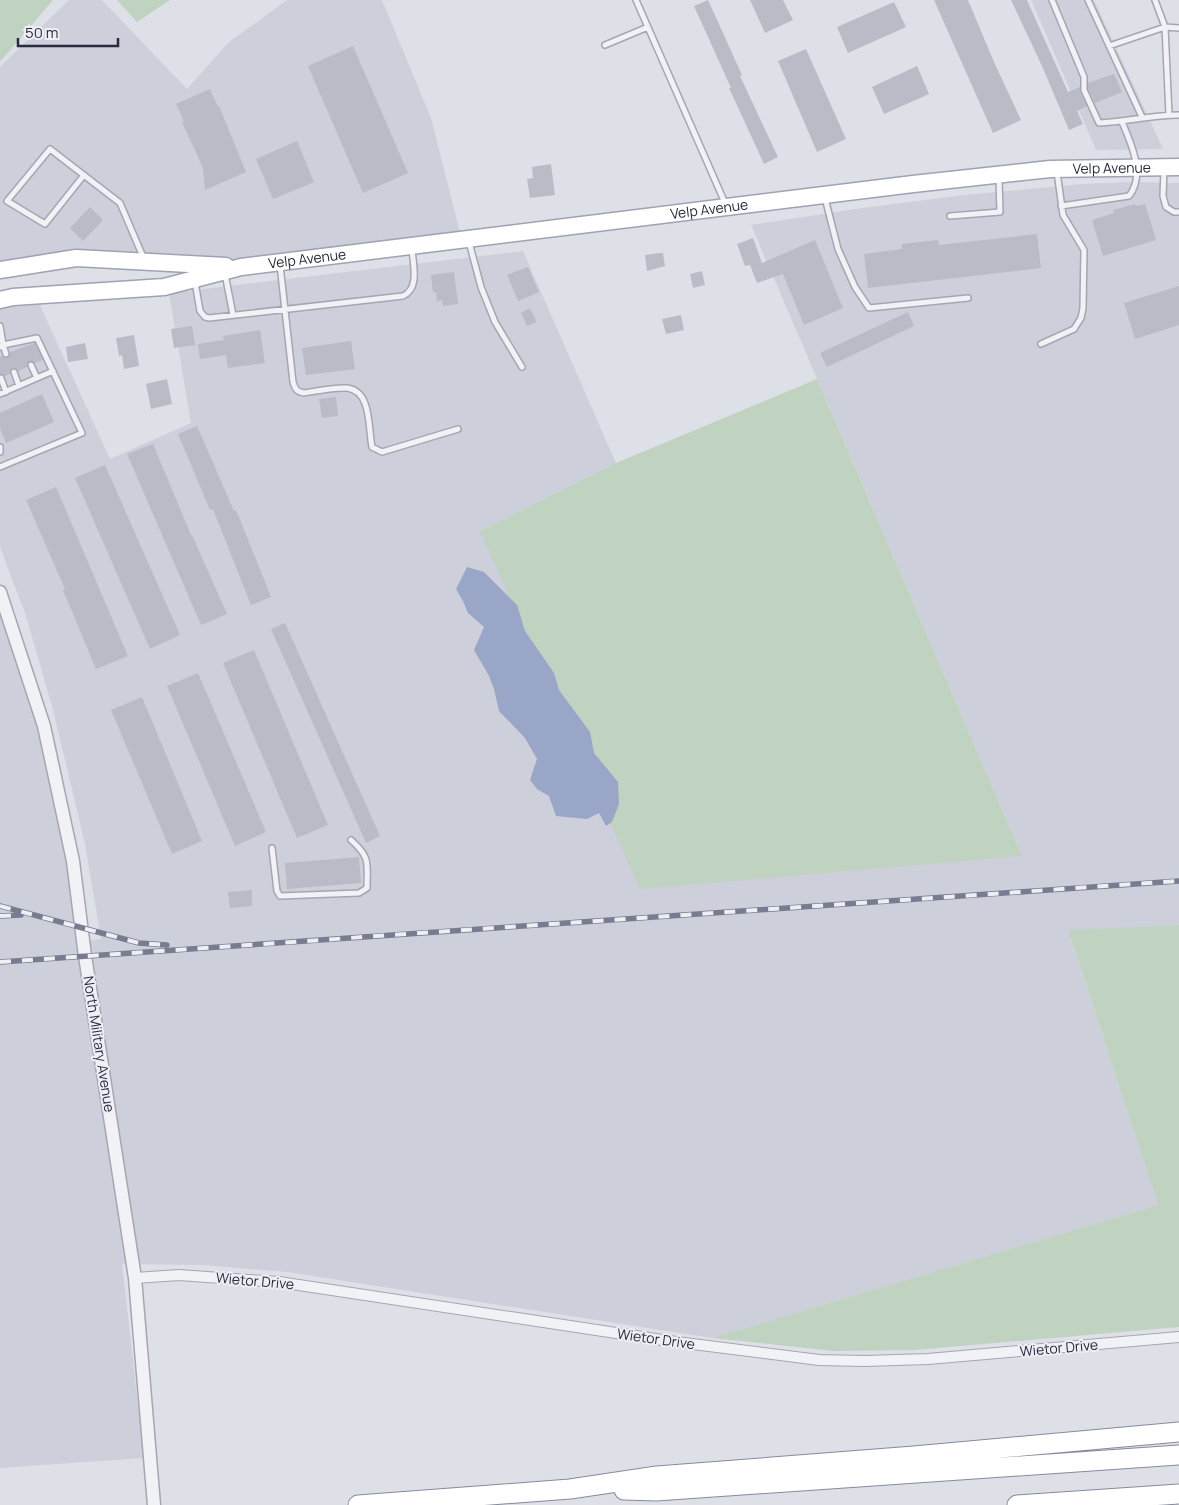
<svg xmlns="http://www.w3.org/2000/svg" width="1179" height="1505" font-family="Manrope,sans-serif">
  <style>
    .built { fill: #cdcfda }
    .green { fill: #c0d2c0 }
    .water { fill: #9aa6c7 }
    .building { fill: #b9bbc7 }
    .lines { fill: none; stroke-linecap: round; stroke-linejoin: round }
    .service-casing { stroke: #a4a6b2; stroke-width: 8 }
    .minor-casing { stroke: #a4a6b2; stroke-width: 12 }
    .tertiary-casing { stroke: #a4a6b2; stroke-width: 15 }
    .primary-casing { stroke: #9ea2b3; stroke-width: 19 }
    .motorway-casing { stroke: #868a9e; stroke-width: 21 }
    .service { stroke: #f1f2f6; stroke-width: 5 }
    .minor { stroke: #f1f2f6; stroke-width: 10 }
    .tertiary { stroke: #f1f2f6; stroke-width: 12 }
    .primary { stroke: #fff; stroke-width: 16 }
    .motorway { stroke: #fff; stroke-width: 19 }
    .rail-casing { stroke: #787c91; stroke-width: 5.5 }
    .rail { stroke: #eeeff5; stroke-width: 4; stroke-dasharray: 11; stroke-linecap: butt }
    .labels { text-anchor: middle; stroke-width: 4; stroke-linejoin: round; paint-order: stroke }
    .street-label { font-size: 14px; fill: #282b3e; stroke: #eeeff5 }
  </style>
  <rect width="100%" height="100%" fill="#dee0e8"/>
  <path class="built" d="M69,0h33l85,89 42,-47 58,-42h95l49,118 31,122 -221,27 -165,-9 -76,12v-203z
    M1031,0h63l69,149 -67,1z
    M1129,182l50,1v742l-111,6 90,274 -446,133 -425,-66 -84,-7 -81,-1 22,194 -144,10v-876l44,134 40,215 17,-2 -16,-95 -32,-134 -27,-94 -26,-69v-241l39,-3 71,156 81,-36 -22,-130 354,-42 93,212 -136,68 542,325 -271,-631 111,-17 103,-13 116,-11z"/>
  <path class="green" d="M0,0h53l-52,61 -1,-2z
    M117,0h53l-33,22z
    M817,379l205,477 -382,33 -160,-358 136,-68z
    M1179,925v402l-264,23 -82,1 -121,-13 446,-133 -90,-275z"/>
  <path class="water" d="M467,567l17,5 33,33 8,26 29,42 5,17 31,42 4,21 24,29 1,22 -7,18 -6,4 -7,-13 -12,6 -31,-3 -7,-20 -12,-7 -7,-9 7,-21 -12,-21 -26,-27 -5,-22 -5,-13 -15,-26 10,-23 -16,-14 -5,-12 -7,-12z"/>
  <path class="building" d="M708,0l34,75 -2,1 38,81 -14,7 -35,-76h2l-37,-82z
    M750,0h33l10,20 -28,13z
    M934,0h34l26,62 27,58 -28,13z
    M1011,0h16l41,92 12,-5v5l7,14 -10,5 6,13 -14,6 -27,-64z
    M894,2l12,25 -58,26 -11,-26z
    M353,46l55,127 -45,20 -55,-127z
    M806,49l40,90 -29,13 -39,-91z
    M917,66l12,28 -45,20 -12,-27z
    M1114,74l8,18 -27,11 -7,-14v-6z
    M210,89l8,18 1,-1 27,66 -41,18 -2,-22 -21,-46 2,-1 -8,-17z
    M297,141l17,41 -41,17 -17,-40z
    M551,164l4,31 -25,3 -3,-19 6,-1 -1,-11z
    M1135,204l1,2 9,-2 11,36 -53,16 -11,-36 22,-7 -1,-3z
    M90,207l13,13 -20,21 -13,-13z
    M1037,234l4,34 -173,20 -4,-34 38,-5v-5l36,-4 1,5z
    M753,238l9,25 53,-23 28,68 -39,17 -21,-51 -26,9 -7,-18 -5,1 -8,-22z
    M660,253h3l2,13 -18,5 -2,-16z
    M528,267l11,25 -21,9 -11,-26z
    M702,271l3,14 -12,3 -3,-14z
    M454,272l4,32 -15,2 -1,-6 -5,1 -1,-9h-3l-2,-17z
    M1179,286v39l-44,14 -11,-36z
    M530,308l7,14 -10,4 -6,-13z
    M908,312l6,14 -87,41 -7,-14z
    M681,315l3,15 -18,4 -4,-15z
    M192,326l3,19 -21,3 -3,-19z
    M260,330l5,33 -37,5 -2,-13 -26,4 -2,-15 26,-4 -1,-4z
    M134,335l5,31 -15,3 -2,-14 -3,1 -3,-18z
    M351,341l4,28 -49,6 -4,-27z
    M35,343l8,17 -8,3 -5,-2 -3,2v4l-9,4 -3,-3h-3l-2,3v3l-5,2 -5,-2v-18l8,2 2,-6z
    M85,343l3,16 -20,3 -2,-15z
    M167,379l5,25 -21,5 -5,-25z
    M42,394l12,28 -48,21 -6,-15v-15z
    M336,397l2,19 -16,2 -3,-19z
    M197,426l37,85 2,-1 35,87 -20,8 -38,-96 -3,1 -32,-76z
    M153,444l38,91h1l35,79 -26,11 -74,-171z
    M105,465l75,170 -30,14 -75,-171z
    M56,487l72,169 -32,13 -33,-79 2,-1 -39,-89z
    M285,623l95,213 -14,7 -95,-214z
    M254,650l74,175 -31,13 -74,-175z
    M198,673l68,159 -31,14 -68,-160z
    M142,697l60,144 -30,13 -61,-144z
    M359,857l2,26 -74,6 -2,-26z
    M252,890v16l-22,2 -2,-16z"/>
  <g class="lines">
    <g class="service-casing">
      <path id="service" d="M636,0l89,203
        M1052,0l32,77v13l15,33c27,-1 53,-8 80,-8
        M1088,0l54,117
        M1155,0l10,27 4,88
        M605,45l43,-18
        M1109,46l56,-19 14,1
        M1164,170l-1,26 3,11 8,5h5
        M84,175l-39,49 -38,-23 43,-52 70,54 24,56
        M825,198l13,51 17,38 14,21 99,-10
        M1061,206l68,-10c17,-21 2,-53 -7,-74
        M950,216l50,-4 -1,-34
        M469,242l12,45 14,35 27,45
        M280,265l13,117c2,7 4,10 11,11 13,-2 30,-6 43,-5 25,3 21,40 25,59l10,5 76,-23
        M225,274l8,41
        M195,282l5,29 5,6 4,1 194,-22c17,-8 10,-31 9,-47
        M0,326l3,19 -3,2
        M1041,344l33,-15 7,-11 2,-10 1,-58 -21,-35 -6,-43
        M31,365l6,13
        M14,372l5,14
        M1,378l5,14
        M0,394l53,-23
        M0,447v5
        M0,467l82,-34 -45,-95 -34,7 3,9
        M272,848l5,43 3,5 79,-3 8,-5c0,-25 4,-30 -16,-48"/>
    </g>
    <g class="minor-casing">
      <path id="minor" d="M135,1278l44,-3 100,7 390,59 150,19 46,1 63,-2 251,-22"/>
    </g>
    <g class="tertiary-casing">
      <path id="tertiary" d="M0,592l44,134 29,135 12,95 50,322 19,227"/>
    </g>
    <g class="primary-casing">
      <g id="primary">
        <path d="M0,270l76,-12 150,8"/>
        <path id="s1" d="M0,300l13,-3 151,-10 77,-20 672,-83 137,-15 129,-2"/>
      </g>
    </g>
    <g class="motorway-casing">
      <path id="motorway" d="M624,1490l32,1 523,-36
        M358,1505l212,-16 87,-13 257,-20 265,-24
        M1017,1505l162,-11"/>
    </g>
    <use href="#service" class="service"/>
    <use href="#minor" class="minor"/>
    <use href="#tertiary" class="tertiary"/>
    <use href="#primary" class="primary"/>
    <use href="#motorway" class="motorway"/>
    <g class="rail-casing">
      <path id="rail" d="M0,906l139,37 28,2
        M0,916l21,-1
        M0,962l1179,-81"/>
    </g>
    <use href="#rail" class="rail"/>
  </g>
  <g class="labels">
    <g class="street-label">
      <text dy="5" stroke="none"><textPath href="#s1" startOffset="1121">Velp Avenue</textPath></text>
      <text dy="5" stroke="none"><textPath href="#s1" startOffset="716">Velp Avenue</textPath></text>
      <text dy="5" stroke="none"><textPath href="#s1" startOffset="311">Velp Avenue</textPath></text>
      <text transform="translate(99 1044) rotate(81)" y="5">North Military Avenue</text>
      <text transform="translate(255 1281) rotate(5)" y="5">Wietor Drive</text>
      <text transform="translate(656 1339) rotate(8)" y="5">Wietor Drive</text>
      <text transform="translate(1059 1348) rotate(-5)" y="5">Wietor Drive</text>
    </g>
  </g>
  <path d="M18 38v8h100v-8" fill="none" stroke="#282b3e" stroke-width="2.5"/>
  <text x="25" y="38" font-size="15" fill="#282b3e" stroke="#eeeff5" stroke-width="4" paint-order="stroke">50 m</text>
</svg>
